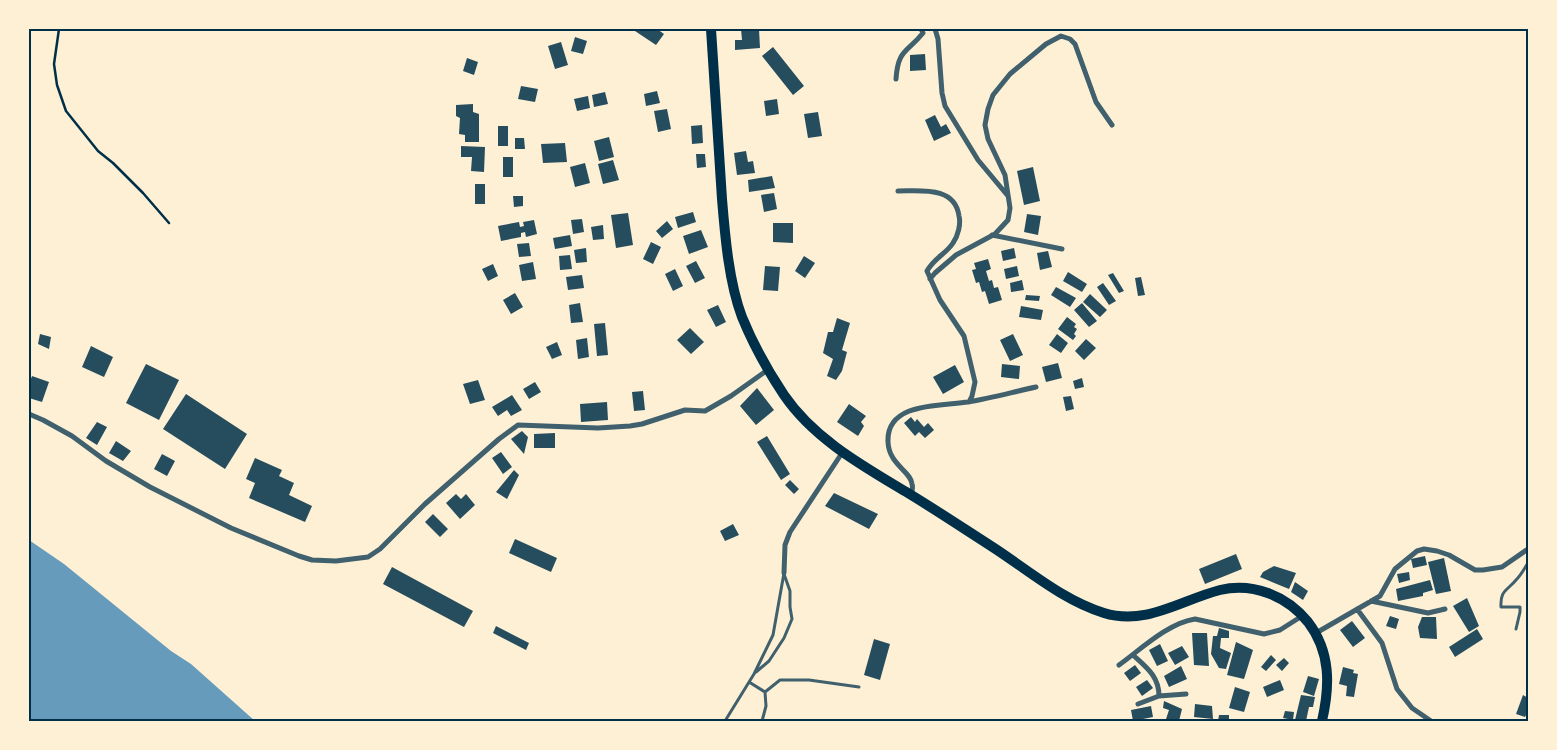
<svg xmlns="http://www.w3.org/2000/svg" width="1557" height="750" font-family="'Nunito Sans',sans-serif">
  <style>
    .water { fill: #669bbc }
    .building { fill: #264d5e }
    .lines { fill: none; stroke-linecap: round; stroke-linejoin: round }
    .path { stroke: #003049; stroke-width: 2.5 }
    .service { stroke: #3f606c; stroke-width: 3 }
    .minor { stroke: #3f606c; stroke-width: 5 }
    .trunk { stroke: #003049; stroke-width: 10 }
    .neatline { fill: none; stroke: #003049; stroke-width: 2 }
  </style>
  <rect width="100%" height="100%" fill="#fdf0d5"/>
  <path class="water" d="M29,540l35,24 107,87 20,13 64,57h-226z"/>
  <path class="building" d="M632,29h25l7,5 -8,11z
    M741,29h18l1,19 -25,2v-10h7z
    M575,37l12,4 -4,13 -12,-3z
    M561,42l7,23 -13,4 -7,-23z
    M773,47l31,39 -11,9 -31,-39z
    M925,54l1,16 -16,1v-16z
    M467,58l11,4 -4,13 -11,-4z
    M521,86l17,3 -3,13 -17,-3z
    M657,91l3,12 -14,3 -2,-12z
    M605,92l3,12 -14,3 -2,-12z
    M588,96l2,12 -13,3 -3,-12z
    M777,99l2,15 -13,2 -2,-15z
    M473,104v8l6,2v28h-14v-7l-6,-1 1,-16 -4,-2v-11z
    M667,109l4,20 -13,3 -4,-21z
    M818,112l4,24 -14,2 -4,-24z
    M935,115l6,12 5,-3 5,9 -17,8 -9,-21z
    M702,125l1,18 -11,1 -1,-18z
    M498,126h10v20h-10z
    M609,137l5,20 -15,4 -5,-20z
    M515,138h9l1,11h-10z
    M565,143l2,19 -24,1 -2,-19z
    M461,146l24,1 -1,25 -13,-1 1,-14h-11z
    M746,151l2,11 5,-1 2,12 -18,2 -3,-22z
    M696,154h9l1,13 -9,1z
    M503,157h10v20h-10z
    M613,160l6,20 -16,4 -5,-20z
    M585,163l5,20 -15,4 -5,-20z
    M1033,167l7,34 -16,4 -7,-34z
    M772,176l3,12 -26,4 -1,-12z
    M475,184h10v20h-10z
    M774,193l3,16 -13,3 -3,-17z
    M513,196h10v10l-9,1z
    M693,212l3,10 -18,6 -3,-11z
    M628,213l5,32 -17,3 -5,-33z
    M1027,214l14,2 -3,19 -14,-3z
    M582,219l2,13 -11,2 -2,-14z
    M534,220l3,14 -11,3 -1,-5 -4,1v4l-20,4 -3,-15 21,-4 1,5 4,-1 -1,-4z
    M667,221l6,8 -11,9 -6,-7z
    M773,223h20v20l-20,-1z
    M603,225l1,14 -11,1 -2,-13z
    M701,230l7,17 -19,7 -6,-18z
    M570,235l2,11 -17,3 -2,-11z
    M651,242l10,5 -8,17 -10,-5z
    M529,243l2,13 -12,1 -2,-13z
    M586,248l1,14 -11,1 -2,-13z
    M1014,248l2,10 -13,3 -2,-10z
    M1048,251l4,16 -12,3 -3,-17z
    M570,255l2,14 -12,1 -1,-14z
    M804,256l11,7 -10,15 -10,-7z
    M988,259l3,10 -5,2 3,10 3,-1 2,8 4,-1 4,13 -13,4 -4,-13 -3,1 -3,-10 -3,1 -4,-13 4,-1 -2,-6z
    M696,261l9,17 -10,5 -9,-17z
    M533,262l3,17 -14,2 -3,-16z
    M493,264l5,12 -10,5 -6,-12z
    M765,266l15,1 -2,24 -15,-1z
    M1017,266l2,10 -13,3 -2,-10z
    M675,269l8,17 -10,5 -8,-17z
    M1068,272l19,12 -5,8 -19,-11z
    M1113,273l11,18 -5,2 -11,-18z
    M582,275l2,13 -16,2 -2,-13z
    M1141,277l4,18 -7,1 -3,-18z
    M1022,280l2,10 -13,2 -1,-9z
    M1103,283l13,18 -7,4 -12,-18z
    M1056,287l20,11 -6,9 -19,-12z
    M515,293l8,14 -12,7 -8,-14z
    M1090,294l17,16 -7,7 -17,-15z
    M1026,295l14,1 -1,5 -14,-1z
    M580,303l3,19 -12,1 -2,-18z
    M1082,303l15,18 -8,6 -15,-17z
    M718,305l8,17 -10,5 -9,-17z
    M1021,306l22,4 -2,10 -22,-3z
    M1067,317l9,7 -2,3 3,2 -3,5 2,2 -3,4 -15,-11z
    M837,318l13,5 -8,27 5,2 -5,19 -6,9 -9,-4 6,-17 -10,-6 5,-21h5z
    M605,323l3,32 -11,1 -3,-32z
    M690,328l14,14 -13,12 -14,-14z
    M40,334l11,3 -2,12 -11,-5z
    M1013,334l10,21 -13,6 -10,-21z
    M1057,334l11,9 -7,10 -12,-8z
    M587,338l2,19 -11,2 -2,-19z
    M1086,339l10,9 -12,12 -9,-9z
    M557,342l5,13 -10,4 -6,-12z
    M91,346l22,11 -9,20 -22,-10z
    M1058,363l4,15 -16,4 -4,-15z
    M146,364l33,16 -20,40 -33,-17z
    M1002,364l18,2 -1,13 -18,-2z
    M955,365l9,17 -21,12 -10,-17z
    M32,376l17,6 -7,20 -13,-4v-14z
    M1082,378l2,9 -9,2 -2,-8z
    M478,380l7,20 -15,4 -7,-20z
    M535,382l6,10 -12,7 -6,-10z
    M757,388l17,22 -18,15 -16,-19z
    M643,391l2,19 -11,1 -2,-19z
    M186,394l61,40 -22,35 -62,-40z
    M512,395l10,15 -11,6 -4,-6 -9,6 -6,-9z
    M1071,396l3,13 -8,2 -3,-14z
    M607,402l1,18 -27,2 -1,-18z
    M849,404l17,12 -5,6 3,4 -6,10 -21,-14z
    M911,417l4,5 2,-3 7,8 4,-4 6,7 -9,8 -6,-6 -4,4 -11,-13z
    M97,422l10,5 -10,18 -11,-7z
    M522,431l6,6 -4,17 -13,-15z
    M555,433v15h-21v-14z
    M767,436l23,38 -9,6 -24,-38z
    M116,441l15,10 -8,10 -14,-8z
    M501,452l11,15 -9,7 -11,-16z
    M162,454l13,7 -8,15 -13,-7z
    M255,458l27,12 -3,6 15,7 -5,12 23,11 -7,16 -56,-24 6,-15 -9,-4z
    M514,470l5,5 -12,24 -11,-7z
    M790,480l9,9 -5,5 -9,-9z
    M834,493l44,21 -9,15 -44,-23z
    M456,494l5,5 5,-5 9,11 -15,14 -14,-16z
    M433,514l15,15 -8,8 -15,-15z
    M733,524l6,11 -14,6 -5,-10z
    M515,539l42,19 -6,14 -42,-19z
    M1236,554l6,15 -37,15 -6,-15z
    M1425,556l2,9 -14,3 -2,-9z
    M1444,558l7,33 -15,3 -8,-32z
    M1274,566l22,7 -7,16 -29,-12 3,-5z
    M392,567l81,44 -9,16 -81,-43z
    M1409,572l1,8 -11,3 -2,-9z
    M1430,580l3,10 -10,3v3l-25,5 -2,-12z
    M1295,582l13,9 -5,9 -12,-8z
    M1467,598l12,28 -10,6 -16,-26z
    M1390,616l9,3 -3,10 -10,-3z
    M1422,617h14l1,22 -17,-1 -2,-11z
    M1352,621l13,17 -12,9 -13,-17z
    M496,626l33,17 -3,7 -33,-17z
    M1219,628l10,3v7h-8l-1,10 11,5 -5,16 -7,-1 -8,-14 2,-18h4z
    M1477,629l6,10 -28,18 -6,-10z
    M1192,633h15l2,33 -15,-1z
    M874,639l16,5 -10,36 -16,-5z
    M1236,642l17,8 -9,29 -17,-4z
    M1160,644l8,17 -11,5 -8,-16z
    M1182,646l7,11 -14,8 -7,-12z
    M1271,655l5,5 -10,11 -5,-4z
    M1284,658l5,5 -7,8 -6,-6z
    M1135,665l6,8 -11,8 -6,-8z
    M1181,666l6,13 -18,8 -5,-11z
    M1343,667l11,3 -1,3 5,1 -4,23 -8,-1 1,-10 -8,-2z
    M1308,676l11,3 -5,17 -11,-4z
    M1147,680l6,8 -11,8 -6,-9z
    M1280,680l4,10 -17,7 -4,-10z
    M1235,687l15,5 -6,20 -15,-4z
    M1301,695l14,2 -2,10h-4l-3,14 -11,-1z
    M1523,695l5,3v13l-3,6 -9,-3z
    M1164,701l18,8 -3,12 -13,-2 3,-9 -6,-2z
    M1195,704l17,2 1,13 -19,-2z
    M1151,706l2,11 -20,4 -2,-11z
    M1285,711l9,1 -1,8 -10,-2z
    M1219,715h10v6h-11z"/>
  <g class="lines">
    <path class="path" d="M59,29l-5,35 3,21 9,26 32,40 15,12 30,30 26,30"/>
    <path class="service" d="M1516,629l4,-17v-5h-19c-1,-17 6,-16 15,-27 5,-5 8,-11 12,-17
      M756,672l13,-11 15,-23 8,-19 -2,-12v-16l-6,-17
      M749,682l16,10 15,-12h29l50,7
      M725,721l29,-47 19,-39 11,-62
      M762,721l4,-15 -1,-14"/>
    <path class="minor" d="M935,29l3,10 4,54 3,13 33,54 30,36
      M896,79c2,-30 11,-26 27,-46l-2,-4
      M898,191c23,0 57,-5 61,25 2,8 -1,20 -6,27 -7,11 -19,15 -26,28l13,29 24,36 11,46 -3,14 -3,6
      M992,235l70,14
      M930,279l5,-6 21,-18 39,-21 13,-14 2,-12 -5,-33 -17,-36 -3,-14 3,-16 5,-14 17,-21 36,-30 15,-8 9,3 5,5 21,58 16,23
      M29,414l14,6 29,16 34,25 44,26 81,41 68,28 13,4 24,1 32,-4 12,-8 45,-45 74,-65 19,-14 80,3 32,-2 12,-2 43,-14 20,1 26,-15 38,-27
      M911,495c1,-3 2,-8 1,-11 -1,-13 -23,-19 -24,-42 -2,-40 53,-36 80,-40 23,-4 45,-10 68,-15
      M784,573l1,-28 5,-13 52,-79
      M1371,601l57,12 17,-4
      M1357,609l25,34 15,46 15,19 19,13
      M1316,633l64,-37 15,-27 22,-18 7,-2 13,2 12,4 26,15h8l19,-3 26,-18
      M1133,655c13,12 26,21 26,41
      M1119,665c21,-15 49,-42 76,-46l69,15 16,-4 22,-14
      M1138,704l21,-8 27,-2"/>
    <path class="trunk" d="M711,29c4,56 7,113 11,170 3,37 7,84 20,118 11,27 26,54 42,78 30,44 79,71 124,98 28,17 55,35 83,53 36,23 71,54 113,67 42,13 77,-13 116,-23 33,-8 67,6 88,32 23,30 22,64 14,99"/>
  </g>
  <rect width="1557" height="750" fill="none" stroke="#fdf0d5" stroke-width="60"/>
  <rect x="30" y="30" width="1497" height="690" class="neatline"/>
</svg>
